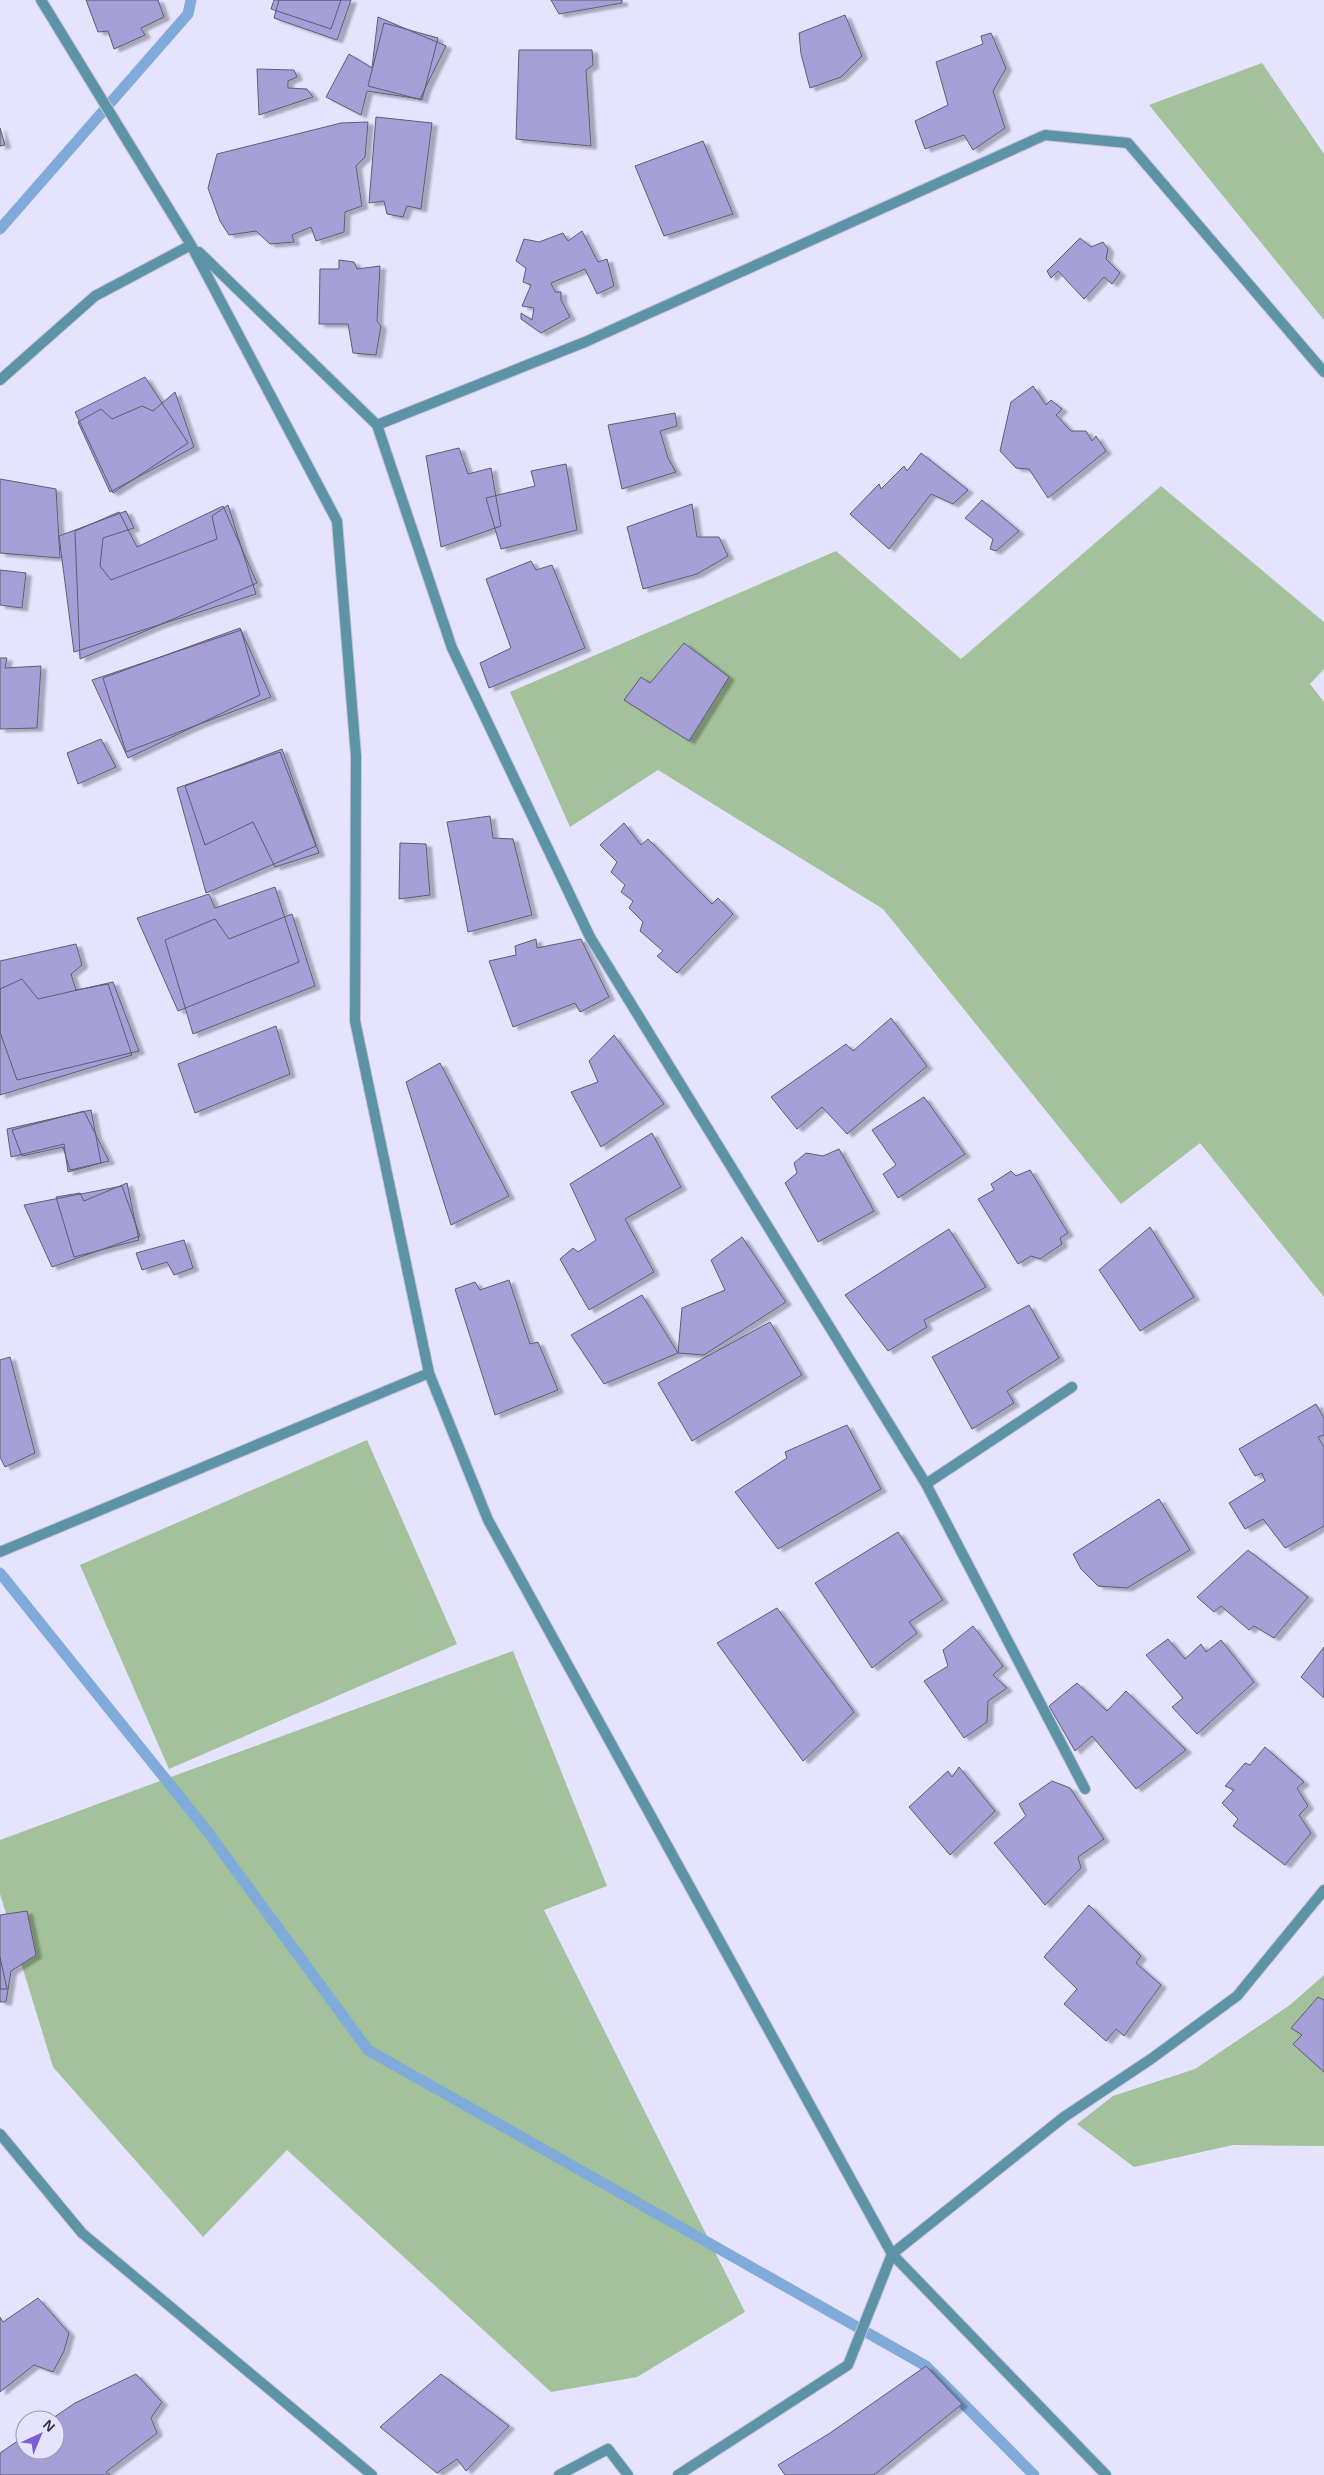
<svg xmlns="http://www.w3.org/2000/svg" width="1324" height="2475" font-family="Helvetica,sans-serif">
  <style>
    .green { fill: #a3c19a }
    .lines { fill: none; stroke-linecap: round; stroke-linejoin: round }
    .stream { stroke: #80aad9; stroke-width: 11 }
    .building { fill: #a59ed7; stroke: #5f5d73; filter: url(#shadow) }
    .minor-casing { stroke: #c1c0d6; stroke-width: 12 }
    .minor { stroke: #5d93a6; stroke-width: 10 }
  </style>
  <defs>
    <filter id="shadow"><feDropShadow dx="5.5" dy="3" stdDeviation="1" flood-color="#0004"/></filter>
  </defs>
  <rect width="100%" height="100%" fill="#e5e3fd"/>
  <path class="green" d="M1262,63l62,91v166l-175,-215z
    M1161,486l163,136v47l-14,15 14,18v595l-124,-154 -79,61 -238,-295 -225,-139 -88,57 -60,-135 326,-141 125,108z
    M367,1440l90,204 -288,125 -89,-204z
    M513,1651l94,235 -63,24 201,402 -108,65 -86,15 -264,-242 -84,87 -150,-170 -53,-173v-54z
    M1324,1975v171l-91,-1 -99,22 -57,-43 36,-28 82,-27 95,-64z"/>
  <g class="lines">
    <path class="stream" d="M0,229l188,-215 3,-14
      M0,1573l204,254 164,223 558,316 108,109"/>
  </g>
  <path class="building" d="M86,0h72l6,17 -23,11 4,7 -31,14 -6,-18 -10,1z
    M274,0h67l-10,29 -60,-20z
    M279,0h72l-14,40 -63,-22z
    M551,0h71v3l-63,11z
    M845,15l17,41 -21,21 -31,11 -9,-34 -2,-21z
    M378,17l68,29 -26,53 -53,-8 -6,24 -35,-18 23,-43 23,14z
    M384,23l54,15 -16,62 -54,-14z
    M991,33l15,35 -13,23 12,37 -32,22 -9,-15 -39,14 -10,-28 33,-16 -12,-43 47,-18 -2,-8z
    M519,50h73l1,15 -7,5 5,76 -75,-7z
    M257,69l37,1 3,7 -9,4v7l19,1 6,8 -54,18z
    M376,117l56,6 -11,86 -14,-3 -4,11 -16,-3 -3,-13 -15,2z
    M368,122l-3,35 -9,9 6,40 -17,6 -1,20 -28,9 -5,-14 -19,8 2,7 -24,2 -14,-13 -27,4 -9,-14 -12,-33 9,-34 124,-31z
    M0,128l5,17 -5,1z
    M703,141l30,73 -69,22 -29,-70z
    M582,231l16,31 9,-3 7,27 -17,8 -12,-25 -34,14 4,9h6v8l9,17 -29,16 -20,-14v-6l11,7 2,-12 -12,-2 9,-21 -8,-3 3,-14 -10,-7 8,-22 15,3 24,-9 5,8z
    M1080,238l11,9 12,-5 5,7 -2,10 14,14 -8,11 -8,-7 -20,22 -26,-28 -7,7 -4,-7z
    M339,260l15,2 3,7 23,-3 -3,55 4,5 -5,29 -23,-2 -5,-29h-29l1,-55h19z
    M145,377l43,66 -75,50 -38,-81z
    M1033,386l13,19 5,-5 11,9 -6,6 15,16h15l6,10 4,-5 10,15 -58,47 -19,-29 -13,-1 -16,-17 11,-49z
    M175,392l19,55 -84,45 -32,-70 23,-13 11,10 30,-13 11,5z
    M675,413l2,13 -17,5 8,27 8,14 -54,17 -14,-64z
    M459,448l9,26 23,-6 10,58 -60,21 -15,-91z
    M921,453l47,37 -15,14 -22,-10 -42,55 -39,-35 29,-30 2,5 23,-23 3,5z
    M566,464l11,66 -76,19 -15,-51 49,-12 -4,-15z
    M0,479l56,10 4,69 -60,-5z
    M982,500l37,31 -23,20 -6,-2 3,-10 -28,-21z
    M692,504l5,33h22l9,19 -31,18 -54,15 -16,-62z
    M228,505l28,89 -182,58 -15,-116 67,-25 8,17 -31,10 -3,28 11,14 106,-41 -5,-23z
    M223,506l34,77 -177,76 -5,-128 44,-19 18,35z
    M531,561l5,9 16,-5 33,83 -96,40 -9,-25 31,-15 -25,-69z
    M0,570l26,3 -4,35 -22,-3z
    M240,628l31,69 -145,55 -23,-74z
    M241,630l19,65 -132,63 -36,-78z
    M684,643l45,34 -40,64 -65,-41 17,-23 9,6z
    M0,658h7l-2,10 36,-2 -4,62 -37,1z
    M101,739l15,28 -38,17 -11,-31z
    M282,749l37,104 -44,14 -22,-45 -48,23 -20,-59z
    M280,752l36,94 -110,47 -29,-105z
    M490,816l3,22 20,1 19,76 -64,17 -21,-110z
    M624,823l17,22 7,-6 64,65 6,-6 15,16 -56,59 -20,-17 6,-5 -23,-20 3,-9 -14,-14 4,-7 -12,-9 4,-7 -14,-13 6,-10 -17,-17z
    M400,843l26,1 4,51 -31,4z
    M275,887l24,75 -121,49 -41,-93 72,-24 6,14z
    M292,914l23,72 -122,48 -28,-94 50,-21 14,20z
    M536,939l1,9 44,-9 28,58 -29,15 -5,-9 -62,24 -24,-66 27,-6 -1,-9z
    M76,944l6,21 -11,9 5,16 32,-6 24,71 -132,40v-134z
    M22,979l16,20 75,-17 26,69 -122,29 -17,-48v-43z
    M891,1018l36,48 -80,68 -25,-27 -25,22 -26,-32 75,-53 7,7z
    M276,1026l14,48 -95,39 -17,-49z
    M614,1035l50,69 -63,43 -30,-55 27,-10 -9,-21z
    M440,1063l69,133 -58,29 -45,-143z
    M924,1097l41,57 -67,44 -15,-24 13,-9 -24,-35z
    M91,1110l10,53 -33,9 -4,-28 -53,13 -4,-28z
    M84,1111l25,50 -39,9 -7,-23 -41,9 -10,-26z
    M652,1133l29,54 -56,32 29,53 -65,38 -29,-51 13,-11 5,4 18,-12 -26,-56z
    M839,1149l35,62 -56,31 -33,-59 12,-10 -3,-10 12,-10 17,3z
    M1030,1170l38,63 -8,5 2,6 -22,15 -9,-3 -13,8 -40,-65 16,-9 -3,-6 20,-13 5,5z
    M127,1183l12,57 -65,17 -18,-60 24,-4 4,8z
    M122,1186l18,50 -88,31 -28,-62z
    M1150,1227l44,70 -54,34 -41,-61z
    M949,1229l37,58 -62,33 3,7 -39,24 -43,-56z
    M742,1237l44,65 -82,53 -26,-2 4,-45 43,-18 -14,-30z
    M184,1240l9,28 -19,7 -7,-13 -25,8 -6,-17z
    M509,1280l21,64 8,-2 20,48 -63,25 -40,-126 20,-7 5,8z
    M642,1295l36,58 -74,31 -33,-49z
    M1029,1305l30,53 -52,33 7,12 -42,26 -40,-72z
    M770,1322l32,53 -110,66 -34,-58z
    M10,1357l25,96 -30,14 -5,-10v-97z
    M1316,1404l8,14v17l-6,2 6,10v79l-39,22 -22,-29 -18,10 -16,-26 36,-22 -3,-8 -7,3 -16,-27z
    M847,1425l34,64 -103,60 -43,-57 52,-34 -2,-6z
    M1159,1499l31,51 -63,38 -29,-2 -17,-17 -8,-15z
    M898,1532l45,68 -34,22 8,11 -45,35 -57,-85z
    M1248,1550l60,47 -34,41 -20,-12 -5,4 -28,-24 -7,6 -17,-15z
    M777,1608l77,104 -51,49 -86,-118z
    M973,1626l30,40 -10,9 14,13 -19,13 -1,21 -23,16 -40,-57 24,-15 -5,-16z
    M1168,1639l17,20 16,-15 5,8 15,-12 33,42 -57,52 -25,-27 11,-9 -37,-43z
    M1324,1647v51l-23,-21z
    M1077,1683l30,28 19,-20 60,59 -50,39 -44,-53 -17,15 -26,-45z
    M1265,1747l39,35 -7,6 11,18 -9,9 12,18 -26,32 -52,-39 5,-7 -16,-16 12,-13 -9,-4 20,-23 5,2z
    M959,1767l36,44 -45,44 -41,-48 39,-36 4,6z
    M1052,1781l18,7 34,51 -26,18 3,11 -36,37 -51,-62 32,-27 -7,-12z
    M1089,1905l52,51 -5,7 25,22 -37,51 -8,-7 -10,12 -42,-37 13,-15 -33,-32z
    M27,1911l9,44 -25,16 -5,31h-6v-87z
    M0,1957l7,32h-7z
    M1318,1997l6,3v72l-31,-28 9,-9 -11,-7z
    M38,2298l31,35 -5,18 -11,21 -19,-7 -34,27v-75l3,5z
    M926,2366l36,38 -88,71h-89l-7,-10 52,-32z
    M136,2374l26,28 -11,16 6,15 -51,39 4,3h-110v-22l25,-17v14h30v-30h-5l25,-17z
    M441,2374l68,52 -43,45 -9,-12 -20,14 -57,-46z"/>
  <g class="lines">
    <g class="minor-casing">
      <path id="minor" d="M41,0l150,245 146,276 19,235 -1,265 74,352 59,147 404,734 214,221
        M199,252l178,173 75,223 138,289 336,547 159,305
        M0,380l95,-84 96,-51
        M377,425l208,-83 460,-207 83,8 196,229
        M926,1484l146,-97
        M0,1552l429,-179
        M0,2134l82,99 290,242
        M559,2475l49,-26 20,26
        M678,2475l170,-110 44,-111 172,-137 87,-58 86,-63 87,-106"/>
    </g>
    <use href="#minor" class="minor"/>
  </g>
  <g transform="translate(40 2435) rotate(44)"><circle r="24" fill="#e5e3fd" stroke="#9e9cb0"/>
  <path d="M0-4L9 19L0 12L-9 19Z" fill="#7b5dd7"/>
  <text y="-8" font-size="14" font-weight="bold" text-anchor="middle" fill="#33323c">N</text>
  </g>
</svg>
